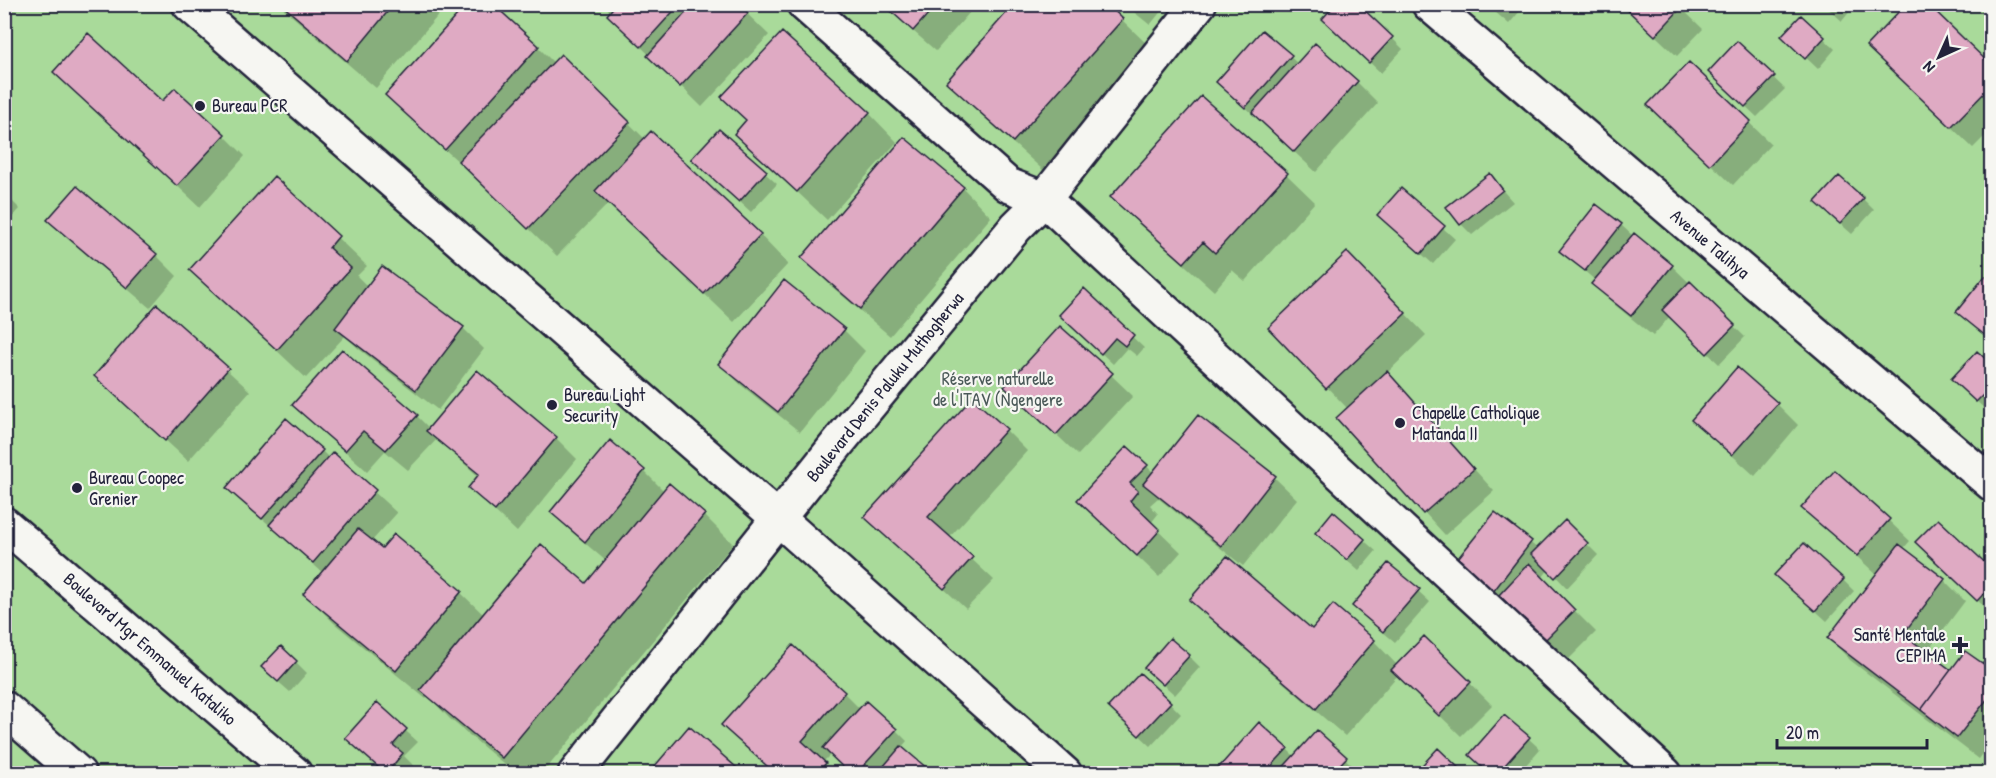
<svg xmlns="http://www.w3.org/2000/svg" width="1996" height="778" font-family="'Patrick Hand',sans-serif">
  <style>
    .green { fill: #a9da9a; stroke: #667e6a; stroke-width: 1.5 }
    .shadow { fill: #0003 }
    .building { fill: #dfaac3; stroke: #22223b; stroke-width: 1.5 }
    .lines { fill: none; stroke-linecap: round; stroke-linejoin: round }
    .street-casing { stroke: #22223b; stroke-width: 38 }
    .secondary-casing { stroke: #22223b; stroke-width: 38 }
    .street { stroke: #f6f6f2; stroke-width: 33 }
    .secondary { stroke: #f6f6f2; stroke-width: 33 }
    .poi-dot { fill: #22223b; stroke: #f6f6f2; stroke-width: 2 }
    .labels { text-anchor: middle; stroke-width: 4.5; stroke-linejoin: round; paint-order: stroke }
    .poi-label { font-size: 18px; fill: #22223b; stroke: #f6f6f2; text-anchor: start }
    .street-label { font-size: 18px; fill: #22223b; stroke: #f6f6f2 }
    .park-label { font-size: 18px; fill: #4a5958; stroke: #f6f6f2 }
  </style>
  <rect width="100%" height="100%" fill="#f6f6f2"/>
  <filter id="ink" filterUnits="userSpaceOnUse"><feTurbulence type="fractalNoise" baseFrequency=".0167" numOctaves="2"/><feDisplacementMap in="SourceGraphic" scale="12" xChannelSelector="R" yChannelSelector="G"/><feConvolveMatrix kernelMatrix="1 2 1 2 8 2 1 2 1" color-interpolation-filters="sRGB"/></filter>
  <g filter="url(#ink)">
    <path class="green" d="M5,5h1986v768h-1986z"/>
    <path class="shadow" d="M278,4h170l-72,84z
      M603,4h73l10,11 5,-6 -5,-5h51l32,31 -67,72 -82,-81 -9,-14z
      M882,4h95l-41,47z
      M1124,4h43l-17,21z
      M1486,4h40l-17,20z
      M1622,4h55l26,25 -26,27z
      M1823,4h33l-14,17z
      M1801,17l34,32 -17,20 -35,-33z
      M1122,20l29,28 -108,122 -66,-59 -29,-29z
      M1335,30l57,8 11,11 -22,24z
      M1263,32l35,32 59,18 21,21 -62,69 -86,-79z
      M1737,43l48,46 -28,28 -36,-34z
      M538,47l16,16 7,-7 84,83 115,96 28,29 -54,58 -125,-119 -52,53 -81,-79 -60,-53 -29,-29z
      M1689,64l82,80 -38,41 -62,-58z
      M1890,68h102v61l-19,19z
      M55,72l107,32 62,31 21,21 -45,51z
      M723,97l146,16 28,29 -70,78 -91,-86 11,-12z
      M719,131l58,53 -26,28 -46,-42z
      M1286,174l29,28 -70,79 -13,-11 -18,21 -73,-65 -29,-29z
      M1489,175l24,27 -41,33 -11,-11z
      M275,178l92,88 -10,10 11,11 95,41 21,21 -46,61 -79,-61 -14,-13 -39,42 -115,-108z
      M963,188l28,29 -101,119 -59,-50 -28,-28z
      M1401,190l54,49 -22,25 -43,-38z
      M4,193l16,16 -16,17z
      M1863,199l11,11 -22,24 -24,-21z
      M49,220l107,35 21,21 -27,32 -79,-67z
      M1621,225l12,11 1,-1 38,31 73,71 -26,27 -49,-48 -17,20 -38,-31 -22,-21 3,-3 -35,-30z
      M1368,275l58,60 -39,38 107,118 -49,44 -107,-117 10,-9 -78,-81z
      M1992,283v60l-34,-31z
      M1084,291l60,57 -7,8 -10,-8 -14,16 -41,-38z
      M157,306l93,85 -62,70 -92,-85z
      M844,330l21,21 -65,81 -59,-47 -21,-21z
      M1992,367v42l-4,3 -35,-33z
      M1111,375l22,21 -55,59 -72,-68z
      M1777,404l21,21 -43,51 -62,-56z
      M294,405l123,11 13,13 126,9 21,21 -60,73 -47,-44 9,-11 -42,-38 -29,31 -23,-19 -18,20z
      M1198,417l77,61 22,21 -54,67 -85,-68 -8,7 8,9 -7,9 30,29 -22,25 -59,-56 27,-73 27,25z
      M1006,430l21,21 -78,87 45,42 -28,29 -100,-92z
      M322,451l7,7 4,-4 64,59 -26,29 11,9 12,-15 67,57 23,22 102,-30 20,-24 -33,-28 -21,-21 92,-41 20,20 5,-6 35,30 29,29 -191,230h-26l-66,-55 -22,-23 -2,3 -92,-76 -29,-29 18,-21 -95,-85z
      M1803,507l85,13 22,21 -7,8 41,31 21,21 -39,52 25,19h41v70l-13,17 -129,-99 -21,-22 48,-63z
      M1333,513l43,38 -17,20 -31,-27z
      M1495,514l43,35 27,-27 33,33 -31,33 -18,-19 -7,9 54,54 -29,29 -50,-50 -2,1 -36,-29z
      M1939,564l53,7v43z
      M1843,580l11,11 -27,30 -39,-35z
      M1418,591l12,11 -35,40 -30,-25z
      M1191,600l121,31 62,10 23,24 27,-27 68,67 -31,31 -63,-61 -53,61 -125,-108z
      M1189,656l11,11 -25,28 -18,-16z
      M296,662l11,11 -17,19 -16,-14z
      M844,693l16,16 36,21 11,11 -6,7 29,26h-78l-21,-20 -8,8 12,12h-60l-52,-49z
      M1170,703l11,11 -30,32 -30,-28z
      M377,705l41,37 -14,14 10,10 -7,8h-22l-27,-25z
      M1318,732l43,42h-146l72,-25 8,8z
      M1528,738l12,11 -22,25h-28z"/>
    <path class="building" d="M281,4h113l-47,57z
      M467,4h26l46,42 -94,104 -60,-55z
      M616,4h62l1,1 -38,42 -34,-32z
      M686,4h53l9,9 -68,74 -33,-31 43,-48z
      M883,4h54l-24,27z
      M1014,4h93l16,15 -110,123 -67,-60z
      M1336,4h22l35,33 -24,26 -47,-44z
      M1621,4h59l2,3 -27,29z
      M1906,4h22l64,62v19l-41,42 -85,-81z
      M1801,15l24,22 -20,22 -24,-23z
      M1262,30l30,25 -47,53 -29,-26z
      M782,32l88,80 -73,80 -63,-58 12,-14 -25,-23z
      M88,33l74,68 13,-13 50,46 -48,52 -124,-114z
      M1737,41l38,35 -30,31 -37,-35z
      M1315,43l43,38 -64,71 -42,-39z
      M561,54l69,68 -102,107 -70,-68z
      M1689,62l62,59 -41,44 -63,-60z
      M1201,96l87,77 -73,80 -12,-11 -19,21 -74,-66z
      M719,129l48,42 -28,31 -48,-43z
      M651,131l110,103 -57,60 -109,-103z
      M904,137l60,50 -104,122 -59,-51z
      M1490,173l13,17 -43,35 -14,-18z
      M274,176l65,60 -10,12 22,20 -74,82 -88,-80z
      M1839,176l25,22 -24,26 -25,-22z
      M77,186l80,68 -30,34 -80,-68z
      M1401,188l44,38 -24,28 -44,-39z
      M1596,204l26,20 -37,47 -26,-20z
      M1634,233l39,32 -42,51 -40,-32z
      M1347,252l59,61 -80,76 -58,-61z
      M382,266l82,61 -48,63 -81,-62z
      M1985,276l7,5v60l-36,-29z
      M784,280l61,49 -67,83 -60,-48z
      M1690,281l45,44 -28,29 -45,-44z
      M1084,288l50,47 -9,11 -10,-8 -14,16 -42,-39z
      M157,304l72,64 -64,73 -71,-65z
      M1060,326l53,47 -57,62 -52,-48z
      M342,349l76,66 -32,35 -23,-19 -18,20 -53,-46z
      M1977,351l15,14v21l-16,16 -25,-23z
      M1737,367l41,36 -46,52 -41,-35z
      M477,370l80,67 -62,74 -27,-23 11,-14 -53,-43z
      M1387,371l87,98 -51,45 -87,-96z
      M972,398l35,31 -79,88 45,40 -29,32 -80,-72z
      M1198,415l78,61 -55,70 -78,-62z
      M286,418l37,32 -61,69 -36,-31z
      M610,440l35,30 -60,72 -35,-30z
      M1127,446l21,19 -18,18 8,8 -8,10 30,29 -23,26 -60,-56z
      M333,452l43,38 -63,73 -44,-38z
      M1835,470l55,49 -33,37 -56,-48z
      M669,483l36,31 -203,244 -82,-68 121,-146 45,39z
      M1333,511l32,28 -18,21 -32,-27z
      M1495,512l37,29 -39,51 -38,-30z
      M1938,519l54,50v16l-15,16 -62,-59z
      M1565,520l23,23 -33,35 -24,-24z
      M358,529l24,19 12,-14 68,57 -66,80 -93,-77z
      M1804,543l40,36 -29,32 -41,-36z
      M1899,544l46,35 -42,55 48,36 -30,40 -94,-72z
      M1227,556l85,73 21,-25 42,36 -59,69 -127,-109z
      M1388,563l32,26 -37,43 -31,-26z
      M1529,563l46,47 -30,30 -46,-45z
      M1424,636l47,46 -32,34 -48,-46z
      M1170,638l20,17 -27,30 -19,-17z
      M793,645l52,47 -43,49 24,22 -9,11h-41l-55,-49z
      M281,646l16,15 -19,21 -17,-15z
      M1965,651l27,19v23l-35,45 -36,-28z
      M1140,673l31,29 -32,34 -31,-29z
      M866,701l31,28 -41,45h-6l-27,-26z
      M377,702l30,27 -14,16 10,8 -17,21 -41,-36z
      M1504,715l26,22 -33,37h-7l-21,-19z
      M1259,722l29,26 -24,26h-51z
      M689,726l55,48h-96z
      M1317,730l30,27 -16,17h-54z
      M901,746l27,23 -4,5h-47z
      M1438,748l27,26h-51z"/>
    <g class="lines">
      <g class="street-casing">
        <path id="street" d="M189,4l590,515 286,255
          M804,4l204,181 36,14 621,575
          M1429,4l563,480"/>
      </g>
      <g class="secondary-casing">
        <path id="secondary" d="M4,524l291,250
          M4,708l75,66
          M575,774l263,-331 178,-216 28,-28 155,-195"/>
      </g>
      <use href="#street" class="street"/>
      <use href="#secondary" class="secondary"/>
    </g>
  </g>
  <g class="poi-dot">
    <circle cx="200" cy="106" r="6"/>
    <circle cx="552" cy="405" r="6"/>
    <circle cx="1400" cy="423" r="6"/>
    <circle cx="77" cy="488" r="6"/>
    <path d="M1957 636h6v6h6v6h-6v6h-6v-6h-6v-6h6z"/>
  </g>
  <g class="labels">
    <g class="poi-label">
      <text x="212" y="112">Bureau PCR</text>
      <text x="564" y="401">Bureau Light<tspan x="564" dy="21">Security</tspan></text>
      <text x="1412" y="419">Chapelle Catholique<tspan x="1412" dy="21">Matanda II</tspan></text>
      <text x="89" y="484">Bureau Coopec<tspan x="89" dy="21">Grenier</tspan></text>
      <text x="1946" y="641" text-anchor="end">Santé Mentale<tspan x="1946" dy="21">CEPIMA</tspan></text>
    </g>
    <g class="street-label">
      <text transform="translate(1710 244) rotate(40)" y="6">Avenue Talihya</text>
      <text transform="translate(885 387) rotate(-51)" y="6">Boulevard Denis Paluku Muthogherwa</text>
      <text transform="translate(150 649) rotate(41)" y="6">Boulevard Mgr Emmanuel Kataliko</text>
    </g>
    <g class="park-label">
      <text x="998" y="385">Réserve naturelle<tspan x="998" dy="21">de l'ITAV (Ngengere</tspan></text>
    </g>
  </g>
  <rect width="1996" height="778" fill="none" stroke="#f6f6f2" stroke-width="24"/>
  <rect x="12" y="12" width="1972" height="754" fill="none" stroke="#22223b" stroke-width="2" filter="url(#ink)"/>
  <g transform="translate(1939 57) rotate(225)" stroke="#f6f6f2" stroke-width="4.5" paint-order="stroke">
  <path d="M0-4.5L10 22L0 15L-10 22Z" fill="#22223b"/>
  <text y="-9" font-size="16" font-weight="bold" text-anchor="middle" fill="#22223b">N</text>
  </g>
  <path d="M1777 739v9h150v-9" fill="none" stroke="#22223b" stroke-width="3"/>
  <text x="1786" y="739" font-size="18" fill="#22223b" stroke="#f6f6f2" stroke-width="4.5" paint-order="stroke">20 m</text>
</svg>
